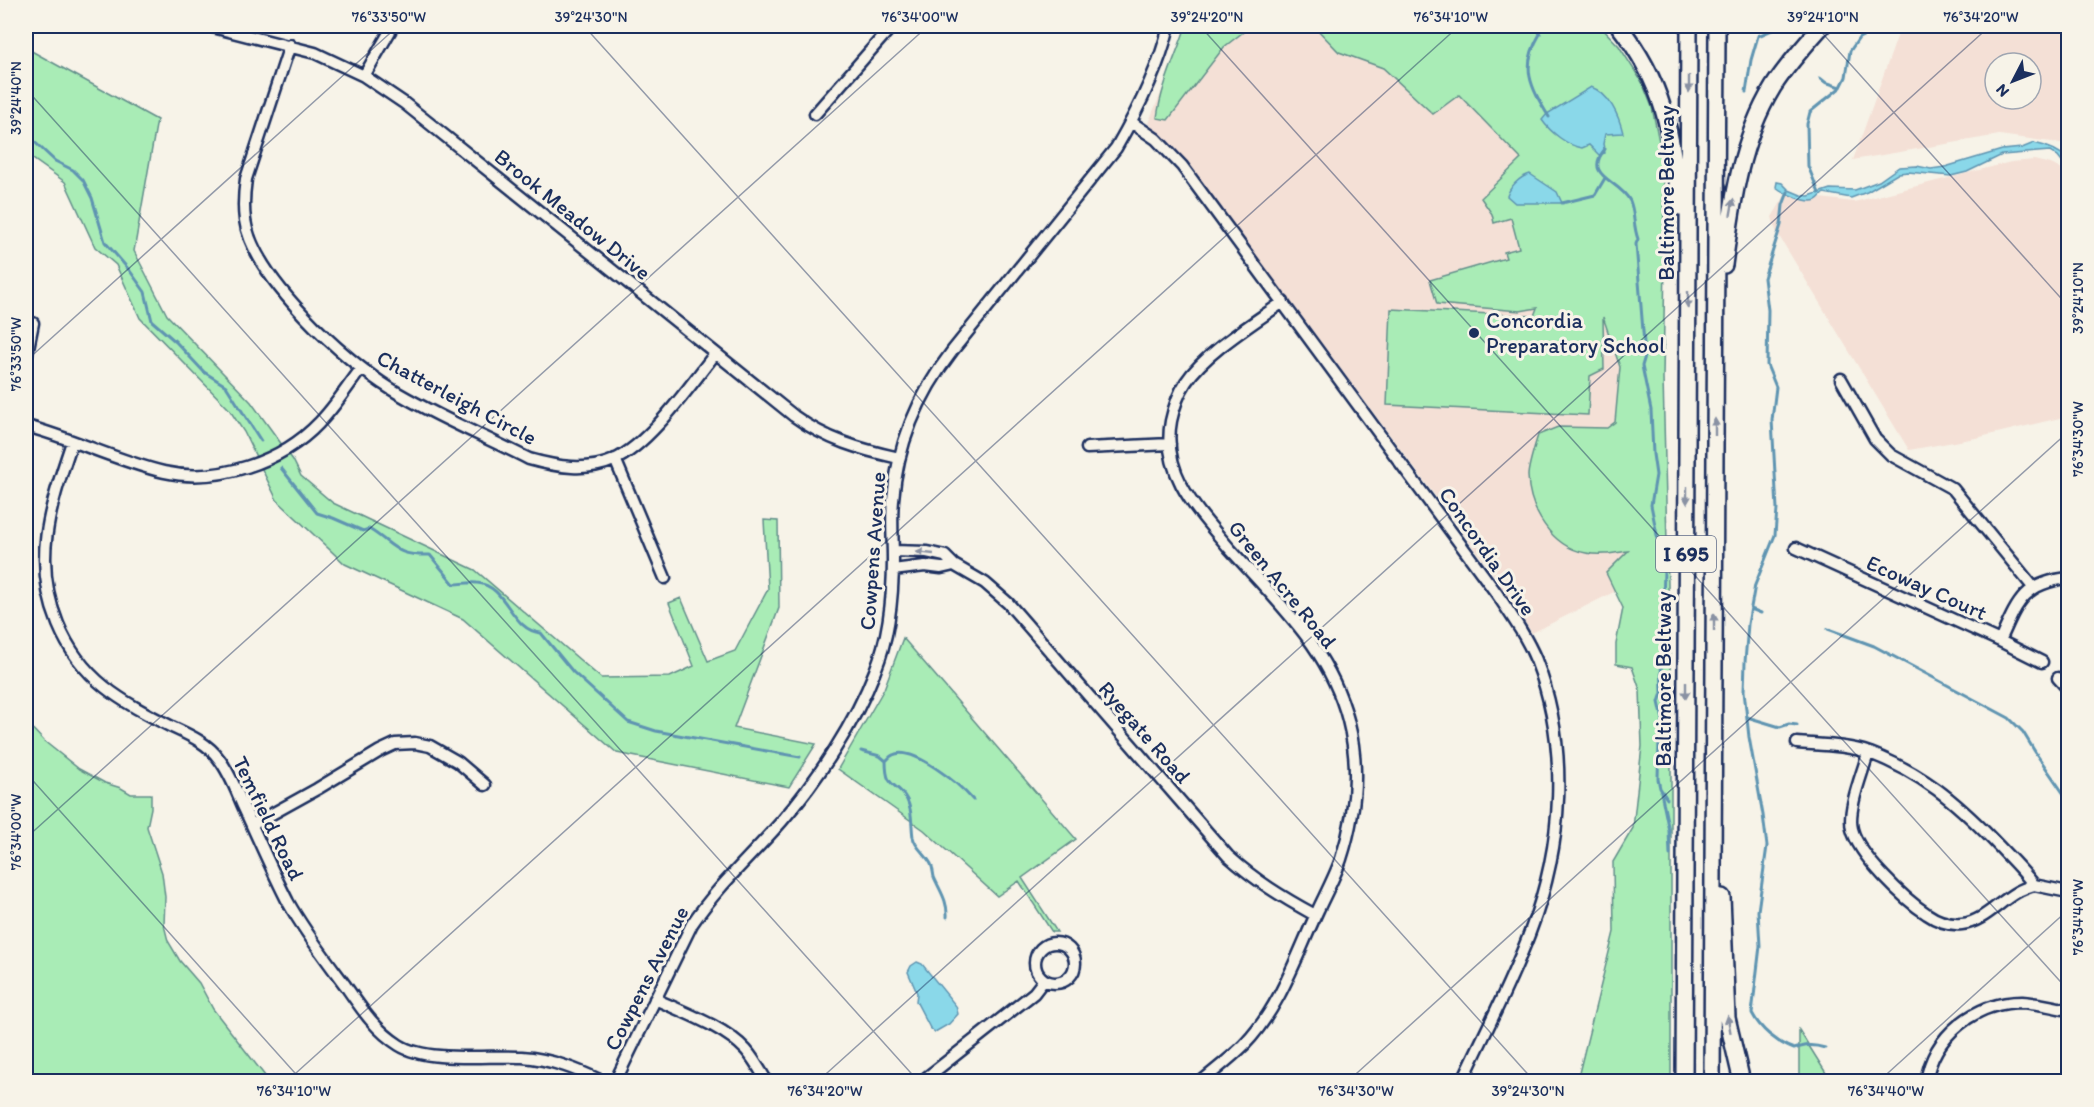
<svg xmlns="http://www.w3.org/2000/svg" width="2094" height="1107" font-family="Itim,sans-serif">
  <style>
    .built { fill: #f4e0d6; fill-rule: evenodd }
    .green { fill: #a9ecb6; stroke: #628e8a; stroke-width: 1.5 }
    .water { fill: #8ad8e9; stroke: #5e94b1; stroke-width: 1.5 }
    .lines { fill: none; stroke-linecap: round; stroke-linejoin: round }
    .stream { stroke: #5e94b1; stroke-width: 3 }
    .minor-casing { stroke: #1b2f5e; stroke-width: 15 }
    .highway-casing { stroke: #1b2f5e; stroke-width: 20 }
    .minor { stroke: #f7f3e8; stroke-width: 10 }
    .highway { stroke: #f7f3e8; stroke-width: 15 }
    .oneway { fill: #8991a3 }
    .ticks { fill: none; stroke: #1b2f5e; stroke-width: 1.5; stroke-opacity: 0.45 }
    .poi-dot { fill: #1b2f5e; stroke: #f7f3e8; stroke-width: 2 }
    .labels { text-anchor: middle; stroke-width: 6; stroke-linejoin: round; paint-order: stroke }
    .shield { fill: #f7f3e8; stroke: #5d6a87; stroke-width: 1.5 }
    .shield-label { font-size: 21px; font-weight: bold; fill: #1b2f5e }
    .street-label { font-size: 22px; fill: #1b2f5e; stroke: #f7f3e8 }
    .poi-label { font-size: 22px; fill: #1b2f5e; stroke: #f7f3e8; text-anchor: start }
    .neatline { fill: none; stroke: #1b2f5e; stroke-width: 2 }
    .ticks-label { font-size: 15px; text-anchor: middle; fill: #1b2f5e }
  </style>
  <rect width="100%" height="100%" fill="#f7f3e8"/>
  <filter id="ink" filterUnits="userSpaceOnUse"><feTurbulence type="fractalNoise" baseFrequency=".0167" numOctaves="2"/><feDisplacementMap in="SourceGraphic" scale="12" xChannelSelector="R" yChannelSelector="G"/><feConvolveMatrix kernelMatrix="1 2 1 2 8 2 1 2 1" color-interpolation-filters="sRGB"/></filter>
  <g filter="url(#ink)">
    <path class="built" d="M1186,26h237l126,146 95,243 -16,170 -96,48 -40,-61 -310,-416 -34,-33 24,-55z
      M1901,26h167v118l-69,-9 -146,25zM1995,63h36v36h-36z
      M2034,160l17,4 17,9v243l-92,22 -67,12 -133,-219 -4,-14 14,-23 68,8 157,-40z"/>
    <path class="green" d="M1186,26h65l-27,21 -56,73 -11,-2c4,-32 19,-62 29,-92z
      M1314,26h286l19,20 23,36 10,25 10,49 3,104 -2,118 8,331v372h-94l37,-149 -1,-70 20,-34 9,-82 -2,-56 -8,-23 -16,-3v-20l7,-36 -17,-35 22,-22c-14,2 -28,5 -42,2 -35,-6 -57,-44 -58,-77 0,-10 7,-31 10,-41l20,-8 49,1 8,-6 5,-55 -17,-50 1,52 -14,7 -2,39 -201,-10 4,-96 143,7 3,-8 -17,3 -83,-7 -7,-24 76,-22 -2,-6 15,-4 -8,-30 -17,5 -2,-9 -11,-16 40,-39 -62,-64 -26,19 -50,-46 -44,-16z
      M26,48l131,72 -23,131 33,64 84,87 42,58 8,16 32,27 142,67 126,108 69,-1 24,-11 -25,-63 12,-5 27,63 27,-10 33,-62 -4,-69 14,1 1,87 -45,120 82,16 -27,43 -172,-34 -154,-134 -118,-55 -68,-64 -33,-68 -15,-23 -89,-91 -24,-53 -21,-18 -30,-65 -39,-28z
      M903,638l173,201 -54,39 35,54h-5l-33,-51 -22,15 -73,-66 -86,-61 46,-80z
      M26,722l18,19 35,28 26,14 16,5 10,6h20v14l-4,19 15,46 3,24 -1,28 4,16 12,20 19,22 14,26 56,72 -235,1 -8,-10z
      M1799,1030l32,51h-32z"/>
    <path class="water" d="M1591,87c18,6 28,29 32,46l-18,1 -2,10 2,9 -6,2 -10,-10 -7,3c-14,-2 -32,-16 -40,-28l5,-6z
      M2034,143c14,3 24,7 34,16v10l-10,-13 -8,-5 -48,4 -35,17 -16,4 -43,-4 -9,1 -32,19 -16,6 -27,-5c-3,2 -5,6 -8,7 -9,4 -33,-7 -40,-13l1,-5 5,1 7,7 12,5 8,1 21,-7 25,1 24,-9 20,-14 18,-1 14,3 14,-2 57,-17 20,-2z
      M1530,174l27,18 5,11h-47l-8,-7c3,-9 12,-19 23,-22z
      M917,962l5,2 34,42 2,8 -9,10 -14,8 -5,-4 -14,-27 1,-8 -9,-21 3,-6z"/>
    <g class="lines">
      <path class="stream" d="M1536,26l4,8c-20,33 -10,52 9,83
        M1820,78l5,4 15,5
        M1746,92l5,-32 7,-24 23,-10
        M26,134l29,27 18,9 10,10 9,18 13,44 25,29 15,21 7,29 24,21 28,30 22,14 35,55
        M1605,149c-23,28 15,31 25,52 5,12 3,25 8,38l-2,5 9,112 -3,10 9,44 2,44 3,21 -5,30 13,65 -2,68 2,12 -3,12 1,31 -3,9 4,18 -4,20 -1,39 2,9 7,11
        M1788,192l-5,13 -2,20 -17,53 4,32 -1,55 9,22 -4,33 5,89 -2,26 -20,50 -7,39 -3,38 -1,29 5,46 14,78 4,31 -9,65 2,35 -8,67c8,16 25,30 42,36 12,-4 18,-5 31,-1
        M1819,193l-11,-27 -1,-42 3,-12 31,-25 5,-10 4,-26 9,-13 8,-4 8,1 9,-5 2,-4
        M1562,203l33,-8 10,-17
        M281,468l36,45 16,5 30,13 6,-2c26,16 25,27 61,26l24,29c7,0 16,-2 23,-1 31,3 33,47 64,50l32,39 55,50 28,9 144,26
        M1751,609l10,4
        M1828,629l46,17 135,72 14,14 14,23 31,45
        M1747,717l33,10 9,-3 8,1
        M861,751l19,5 6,5c0,31 11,19 21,39 6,12 4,24 6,37 2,11 13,17 18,27 2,4 2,9 3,13 6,14 14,24 13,40
        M886,761c2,-2 4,-5 7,-6 20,-10 67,30 80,45
        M1661,792l8,39 1,24"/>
      <g class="minor-casing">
        <path id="minor" d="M209,26l106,27 49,23 40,27 390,313c33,24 65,33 105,42
          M290,45l-44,134c-2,14 -3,27 -1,41 8,57 99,140 146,169 42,26 93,47 138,70 28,8 58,13 85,1 37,-17 76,-75 101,-106
          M364,76l29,-50
          M815,114l77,-88
          M1131,122l25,17 26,27 315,428c14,21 29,42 39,66 34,87 27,186 -6,272 -19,51 -45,100 -68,150
          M26,358l7,-35
          M1841,379l34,60 16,16 62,34 80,98
          M26,426c46,12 91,35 138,46 53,12 118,-10 155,-49 16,-16 28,-36 42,-54
          M72,442c-21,63 -41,116 -14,182 23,56 63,77 114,103 17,8 36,16 47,32 11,14 17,31 24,47 15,32 29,65 45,96 16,29 37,56 57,83 16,23 30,45 54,60 28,18 90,10 123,12 30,2 56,13 82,25
          M1087,448l83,-4
          M615,459l50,119
          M1796,548l204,93 42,21
          M893,551l34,1 18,4 9,9 31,18 23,20 220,253c28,25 54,41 87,59
          M893,570l32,-4 16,2 13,-3
          M2000,641c17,-38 23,-58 68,-63
          M2058,678l10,11
          M1797,743c24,2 50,2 73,10 52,20 85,48 123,87 14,15 29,29 41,45l34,7
          M1868,753c-5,19 -21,56 -16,76 7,27 52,70 75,85 10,7 23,11 35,10 21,-2 37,-22 55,-32 5,-3 11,-5 17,-7
          M252,825l65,-36 63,-38 15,-7 20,-1 15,3 28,16 27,23
          M1035 963a20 20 0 1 1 40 0a20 20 0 1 1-40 0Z
          M655,999c28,13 70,28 91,51 8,9 14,20 21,32
          M615,1082l77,-158c25,-37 60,-69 90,-103 36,-42 73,-98 93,-150 14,-34 18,-75 18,-112 0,-20 -2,-39 0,-59 4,-55 26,-106 60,-150l163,-202c22,-38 43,-80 53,-122
          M921,1082l113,-89 10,-13
          M1201,1082c14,-12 30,-24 43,-37 36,-37 53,-90 74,-135 8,-17 17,-34 23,-51 15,-46 19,-93 7,-139 -7,-27 -20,-53 -36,-76 -24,-34 -55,-65 -83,-96 -31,-37 -68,-74 -58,-127 3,-14 7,-27 15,-39 20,-30 68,-59 97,-80
          M1926,1082c7,-47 50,-80 96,-80 15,1 32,5 46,8"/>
      </g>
      <g class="highway-casing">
        <path id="highway" d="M1619,26c47,60 52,108 61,181
          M1724,265c8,-61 16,-124 49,-178 14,-22 32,-42 49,-61
          M1722,897l5,121 15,64
          M1684,1082l5,-1056
          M1712,1082l5,-1056"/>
      </g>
      <use href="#minor" class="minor"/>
      <use href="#highway" class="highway"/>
    </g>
    <defs><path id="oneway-solid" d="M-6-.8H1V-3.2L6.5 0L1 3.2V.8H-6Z" transform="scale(1.5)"/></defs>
    <g class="oneway">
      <use href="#oneway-solid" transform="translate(1689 84) rotate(90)"/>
      <use href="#oneway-solid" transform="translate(1732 207) rotate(-80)"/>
      <use href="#oneway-solid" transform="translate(1688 300) rotate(90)"/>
      <use href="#oneway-solid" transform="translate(1715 427) rotate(-90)"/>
      <use href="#oneway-solid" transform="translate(1687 495) rotate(90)"/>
      <use href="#oneway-solid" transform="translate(925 553) rotate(-174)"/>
      <use href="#oneway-solid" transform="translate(1714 622) rotate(-90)"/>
      <use href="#oneway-solid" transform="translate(1686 690) rotate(90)"/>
      <use href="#oneway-solid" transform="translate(1729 1024) rotate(-100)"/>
    </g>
  </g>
  <path class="ticks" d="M584,26l951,1056M1200,26l868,964M1816,26l252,280M26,89l893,993M26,361l372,-335M26,773l277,309M26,838l902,-812M286,1082l1173,-1056M817,1082l1173,-1056M1347,1082l721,-650M1878,1082l190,-172"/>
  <circle class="poi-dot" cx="1474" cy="333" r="6"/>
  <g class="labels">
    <rect class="shield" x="1656" y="536" width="60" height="36" rx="4.5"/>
    <g class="shield-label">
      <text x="1686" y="561">I 695</text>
    </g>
    <g class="street-label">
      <text transform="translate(1666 193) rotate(-90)" y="8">Baltimore Beltway</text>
      <text transform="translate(573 214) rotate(39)" y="8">Brook Meadow Drive</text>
      <text transform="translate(457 397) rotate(28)" y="8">Chatterleigh Circle</text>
      <text transform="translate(872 551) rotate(-86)" y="8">Cowpens Avenue</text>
      <text transform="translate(1488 551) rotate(55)" y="8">Concordia Drive</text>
      <text transform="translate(1283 584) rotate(51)" y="8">Green Acre Road</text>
      <text transform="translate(1927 587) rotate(24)" y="8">Ecoway Court</text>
      <text transform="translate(1663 679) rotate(-90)" y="8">Baltimore Beltway</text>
      <text transform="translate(1145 732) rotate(49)" y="8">Ryegate Road</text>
      <text transform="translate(269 818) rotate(64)" y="8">Temfield Road</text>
      <text transform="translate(646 978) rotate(-63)" y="8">Cowpens Avenue</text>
    </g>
    <g class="poi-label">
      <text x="1486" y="328">Concordia<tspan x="1486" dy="25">Preparatory School</tspan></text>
    </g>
  </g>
  <rect width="2094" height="1107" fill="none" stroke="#f7f3e8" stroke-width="66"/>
  <g transform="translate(2013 81) rotate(228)"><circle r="28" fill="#f7f3e8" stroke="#9fa5b1" stroke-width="1.5"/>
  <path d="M0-4.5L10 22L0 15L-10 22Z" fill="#1b2f5e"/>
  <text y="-9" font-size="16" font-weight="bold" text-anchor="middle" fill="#1b2f5e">N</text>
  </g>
  <rect x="33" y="33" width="2028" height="1041" class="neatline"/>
  <g class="ticks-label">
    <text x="389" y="22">76°33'50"W</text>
    <text x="591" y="22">39°24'30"N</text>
    <text x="920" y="22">76°34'00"W</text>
    <text x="1207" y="22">39°24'20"N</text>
    <text x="1451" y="22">76°34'10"W</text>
    <text x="1823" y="22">39°24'10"N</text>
    <text x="1981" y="22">76°34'20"W</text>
    <text transform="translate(16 98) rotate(-90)" y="5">39°24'40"N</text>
    <text transform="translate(2078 298) rotate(-90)" y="5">39°24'10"N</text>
    <text transform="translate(16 354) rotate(-90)" y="5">76°33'50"W</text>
    <text transform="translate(2078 439) rotate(-90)" y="5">76°34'30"W</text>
    <text transform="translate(16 832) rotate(-90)" y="5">76°34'00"W</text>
    <text transform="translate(2078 917) rotate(-90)" y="5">76°34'40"W</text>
    <text x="294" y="1096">76°34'10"W</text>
    <text x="825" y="1096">76°34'20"W</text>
    <text x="1356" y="1096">76°34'30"W</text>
    <text x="1528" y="1096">39°24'30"N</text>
    <text x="1886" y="1096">76°34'40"W</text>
  </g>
</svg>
